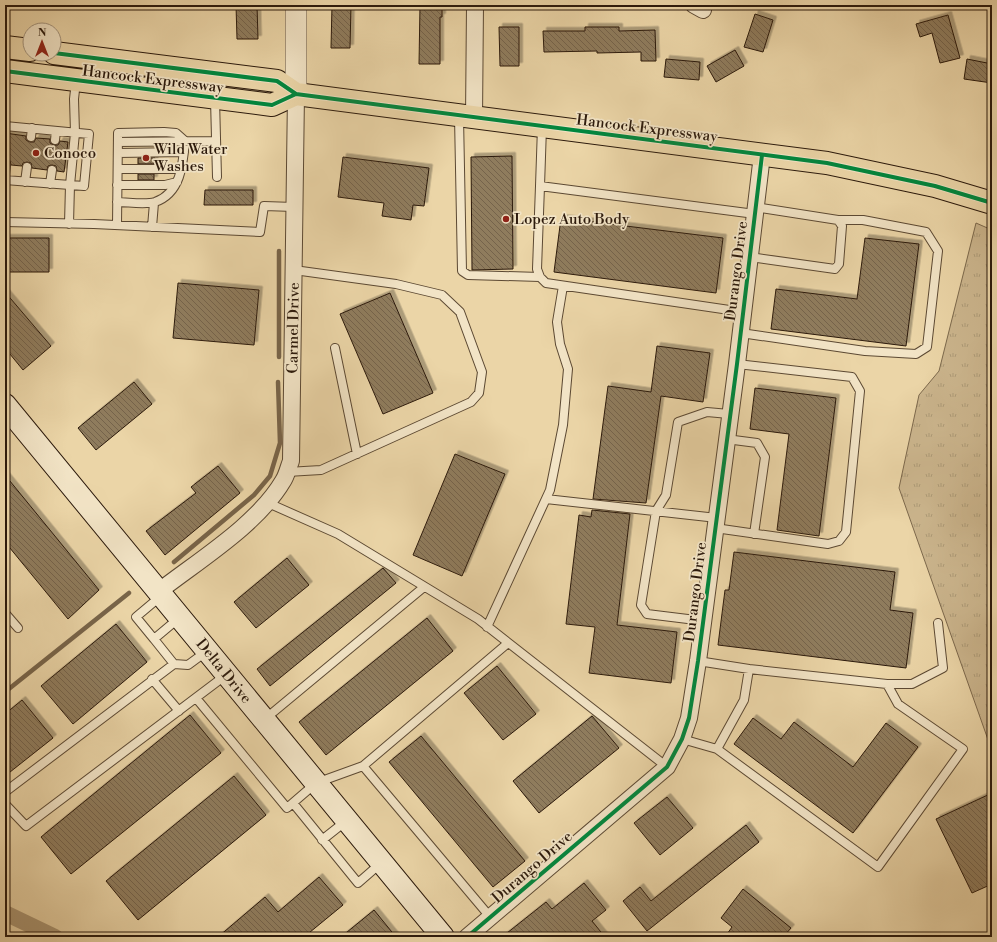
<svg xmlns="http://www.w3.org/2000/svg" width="997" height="942" font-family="'Libre Bodoni',serif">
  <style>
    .grass { fill: url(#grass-tufts); stroke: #7c684c }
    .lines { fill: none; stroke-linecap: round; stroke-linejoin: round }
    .stream { stroke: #786449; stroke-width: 4.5 }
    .canal { stroke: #aa9572; stroke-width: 16 }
    .building { fill: url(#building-back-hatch); stroke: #2c1a0c; filter: url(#shadow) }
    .service-casing { stroke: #5c4933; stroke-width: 10 }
    .minor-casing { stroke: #5c4933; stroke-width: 18 }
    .tertiary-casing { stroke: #5c4933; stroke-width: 22 }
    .secondary-casing { stroke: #2c1a0c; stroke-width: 24 }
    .primary-casing { stroke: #2c1a0c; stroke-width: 24 }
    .service { stroke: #f2e4c6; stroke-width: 8 }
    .minor { stroke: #f2e4c6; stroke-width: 16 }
    .tertiary { stroke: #f2e4c6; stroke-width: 21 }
    .secondary { stroke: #f2e4c6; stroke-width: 22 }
    .primary { stroke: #ebd5a7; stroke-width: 22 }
    .cycleway-casing { stroke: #f2e4c6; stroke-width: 6 }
    .cycleway { stroke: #00873e; stroke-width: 4 }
    .poi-dot { fill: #8f2418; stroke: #f2e4c6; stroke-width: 1.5 }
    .labels { text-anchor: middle; stroke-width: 3.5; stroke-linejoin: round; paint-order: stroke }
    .street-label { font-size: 15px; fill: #2c1a0c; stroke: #f2e4c6 }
    .poi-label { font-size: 15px; fill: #2c1a0c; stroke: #f2e4c6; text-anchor: start }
  </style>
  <defs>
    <pattern id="grass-tufts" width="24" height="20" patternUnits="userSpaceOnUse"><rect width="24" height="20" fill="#cbb58d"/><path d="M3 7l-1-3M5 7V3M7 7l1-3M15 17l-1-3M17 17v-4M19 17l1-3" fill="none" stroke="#ae9b78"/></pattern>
    <pattern id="building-back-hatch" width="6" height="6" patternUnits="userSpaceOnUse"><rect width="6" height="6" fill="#8f7b5d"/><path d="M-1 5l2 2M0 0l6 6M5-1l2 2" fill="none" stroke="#75644b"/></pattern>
    <filter id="shadow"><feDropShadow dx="3.5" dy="-3.5" stdDeviation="0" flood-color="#0004"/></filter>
  </defs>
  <rect width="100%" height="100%" fill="#ebd5a7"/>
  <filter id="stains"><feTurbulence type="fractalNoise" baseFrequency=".005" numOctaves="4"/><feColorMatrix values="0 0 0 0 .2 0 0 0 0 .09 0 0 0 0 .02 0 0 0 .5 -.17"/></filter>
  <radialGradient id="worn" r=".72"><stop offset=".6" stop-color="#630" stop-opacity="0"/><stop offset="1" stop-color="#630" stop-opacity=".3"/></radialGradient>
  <path class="grass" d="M976,223l16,7v521l-93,-263 20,-93 20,-24z"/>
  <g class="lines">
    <path class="stream" d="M279,251v106
      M174,562l80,-67 16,-19 10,-33 -2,-61
      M5,692l124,-99"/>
    <path class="canal" d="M5,913l50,24"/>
  </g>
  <path class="building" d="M236,5h21l1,34h-21z
    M332,5h19l-1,43h-19z
    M420,5h22v12h-2v47h-21z
    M755,14l18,6 -10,32 -19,-5z
    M948,15l12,43 -20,5 -8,-30 -12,4 -4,-13z
    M499,27h20v39h-19z
    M585,27h34v4l36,-1 1,31h-15v-9l-44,1v-2l-53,1 -1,-21h42z
    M735,50l9,16 -28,16 -9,-16z
    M666,59l34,3 -1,18 -35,-3z
    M967,59l25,5v19l-28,-4z
    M5,133l21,3v4l4,2h4l2,-4 14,1v4l4,2h4l2,-4 8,1 -4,30 -7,-1 -1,-5 -4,-1 -4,1 -1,4 -15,-2 -1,-5 -4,-1 -4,1 -1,3 -11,-1 -1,-4 -5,-1z
    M512,156l1,113 -41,1 -1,-113z
    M343,157l86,11 -5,38 -11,-1 -2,15 -29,-4 2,-13 -46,-6z
    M138,158h17l-1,6h-16z
    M138,174h16v6h-16z
    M205,190h48v15h-49z
    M561,218l162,20 -7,55 -162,-21z
    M5,238h44v34h-44z
    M865,238l54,6 -13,102 -135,-17 5,-40 81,10z
    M178,283l81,7 -5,55 -81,-7z
    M5,292l46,54 -28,24 -18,-22z
    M390,293l43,100 -50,21 -43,-100z
    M657,346l53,7 -7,49 -42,-6 -15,107 -53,-4 15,-113 43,6z
    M134,382l18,22 -56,46 -18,-22z
    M755,388l81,10 -17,138 -42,-6 12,-96 -39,-5z
    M455,454l50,20 -43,102 -49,-21z
    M218,466l22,27 -75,62 -19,-24 50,-38 -5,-6z
    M5,475l94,115 -31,29 -63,-77z
    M592,510l38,4 -13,111 60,7 -6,51 -82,-10 6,-46 -29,-3 13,-109 12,2z
    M734,552l161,20 -5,38 23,3 -7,55 -188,-23 7,-55h4z
    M287,558l22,27 -53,43 -22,-26z
    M383,568l13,15 -126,103 -13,-17z
    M427,618l26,33 -127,104 -27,-33z
    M116,624l31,38 -74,62 -32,-38z
    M497,666l39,48 -33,26 -39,-47z
    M22,700l31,38 -48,38v-62z
    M190,715l31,38 -150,121 -30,-37z
    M592,716l27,32 -80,65 -26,-32z
    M753,718l28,21 13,-17 59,45 33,-44 32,24 -65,86 -119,-89z
    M421,736l104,125 -32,26 -104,-125z
    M234,776l32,39 -128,105 -32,-39z
    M992,793v91l-20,9 -36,-74z
    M667,797l26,31 -33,27 -26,-32z
    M746,825l13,17 -112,89 -24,-30 17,-14 11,14z
    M319,877l24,28 -39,32h-86l47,-40 13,15z
    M584,883l22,27 -14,11 13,16h-103l44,-35 6,7z
    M743,889l48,39 -8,9h-58l7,-10 -11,-9z
    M374,910l22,27h-55z"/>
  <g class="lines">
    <g class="service-casing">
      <path id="service" d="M215,99l2,78
        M459,117l3,154 6,4 72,2
        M5,126l84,8 -5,52 -14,-1 -1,39
        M542,127l-2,59 215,28
        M31,137l1,-9
        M55,140l1,-9
        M118,142l98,-1
        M118,153l66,-1
        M118,169h63
        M5,174l1,-9
        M5,180l65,5 5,-52 -1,-34 2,-18
        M25,182l2,-15
        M50,184l2,-14
        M117,185h48l12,-3
        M540,186l-3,83 3,8 6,6 197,29
        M117,202c11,0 28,3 38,0 26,-9 28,-38 30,-61
        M5,222l89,2 166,8 4,-26 30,1
        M117,225l1,-92 46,-1 12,1 9,8
        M152,227l2,-24
        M750,257l85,12 4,-5 3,-38 -4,-6 -83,-13
        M741,333l124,18 51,3 11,-7 11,-96 -12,-19 -63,-12h-25
        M335,348l22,106
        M726,439l31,4 8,14 -11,77
        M287,472l34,-2 150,-68 8,-9 3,-21 -22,-60 -18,-17 -46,-11 -102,-14
        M546,499l171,19
        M268,503l70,31 140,85 189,148
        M715,528l113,16 11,-3 7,-9 14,-141 -8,-14 -115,-13
        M161,596l-25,21 18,22 25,-21
        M5,613l13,15
        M704,621l-57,-7 -6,-9 15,-94 10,-16 12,-73 29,-10 22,2
        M487,627l63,-137 13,-65 5,-56 -8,-25 -3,-22 6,-36
        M174,664l14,1 19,-14
        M152,679l27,32
        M887,684h25l31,-16 -5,-45
        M196,698l91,110 29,-25 47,-17
        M265,719l159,-132
        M682,739l35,10 161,118 85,-118 -65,-45 -11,-20 -138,-15 -51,-8
        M717,749l27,-49 5,-31
        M5,792l169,-128 -20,-25
        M293,803l65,80 23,-20
        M5,804l21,22 200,-151
        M322,840l24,-19
        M491,918l-128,-152 145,-123"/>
    </g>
    <g class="minor-casing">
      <path id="minor" d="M694,5l9,5
        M474,118l1,-113
        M158,592c41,-32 99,-67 125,-111 4,-6 5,-13 8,-20l5,-367
        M467,937l200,-170 15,-28 7,-21 9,-57 39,-297 25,-209"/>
    </g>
    <g class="tertiary-casing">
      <path id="tertiary" d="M296,94v-89"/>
    </g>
    <g class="secondary-casing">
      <path id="secondary" d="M5,405l438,532"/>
    </g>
    <g class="primary-casing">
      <path id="primary" d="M5,47l25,3
        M54,53l223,28 19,13 531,69 108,23 57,17
        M5,71l267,34 24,-11"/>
    </g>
    <use href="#service" class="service"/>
    <use href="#minor" class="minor"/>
    <use href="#tertiary" class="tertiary"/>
    <use href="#secondary" class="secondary"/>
    <use href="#primary" class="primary"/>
    <g class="cycleway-casing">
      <path id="cycleway" d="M54,53l223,28 19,13 531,69 108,23 57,17
        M5,71l267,34 24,-11
        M467,937l200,-170 15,-28 7,-21 9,-57 39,-297 25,-209"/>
    </g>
    <use href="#cycleway" class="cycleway"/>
  </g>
  <g class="poi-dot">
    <circle cx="36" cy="153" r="4"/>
    <circle cx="146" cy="158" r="4"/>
    <circle cx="506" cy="219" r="4"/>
  </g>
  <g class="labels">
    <g class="street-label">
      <text transform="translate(153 79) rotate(7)" y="5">Hancock Expressway</text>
      <text transform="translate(647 128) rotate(7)" y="5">Hancock Expressway</text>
      <text transform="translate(736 271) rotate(-83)" y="5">Durango Drive</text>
      <text transform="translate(293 328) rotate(-89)" y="5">Carmel Drive</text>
      <text transform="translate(695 592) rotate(-83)" y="5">Durango Drive</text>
      <text transform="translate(224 671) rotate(51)" y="5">Delta Drive</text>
      <text transform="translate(532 867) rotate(-41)" y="5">Durango Drive</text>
    </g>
    <g class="poi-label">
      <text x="154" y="154">Wild Water<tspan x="154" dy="17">Washes</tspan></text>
      <text x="44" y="158">Conoco</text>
      <text x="514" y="224">Lopez Auto Body</text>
    </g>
  </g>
  <rect width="997" height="942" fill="none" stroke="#ebd5a7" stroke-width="20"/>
  <rect x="6" y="6" width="985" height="930" fill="none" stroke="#2c1a0c" stroke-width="2"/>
  <rect x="10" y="10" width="977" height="922" fill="none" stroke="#2c1a0c"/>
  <g transform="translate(42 42)"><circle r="19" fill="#f2e4c6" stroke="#a3937c"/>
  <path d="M0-3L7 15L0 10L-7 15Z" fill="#8f2418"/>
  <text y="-6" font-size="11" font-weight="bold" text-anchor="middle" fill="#2c1a0c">N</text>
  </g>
  <rect width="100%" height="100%" filter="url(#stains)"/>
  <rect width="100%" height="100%" fill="url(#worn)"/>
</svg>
